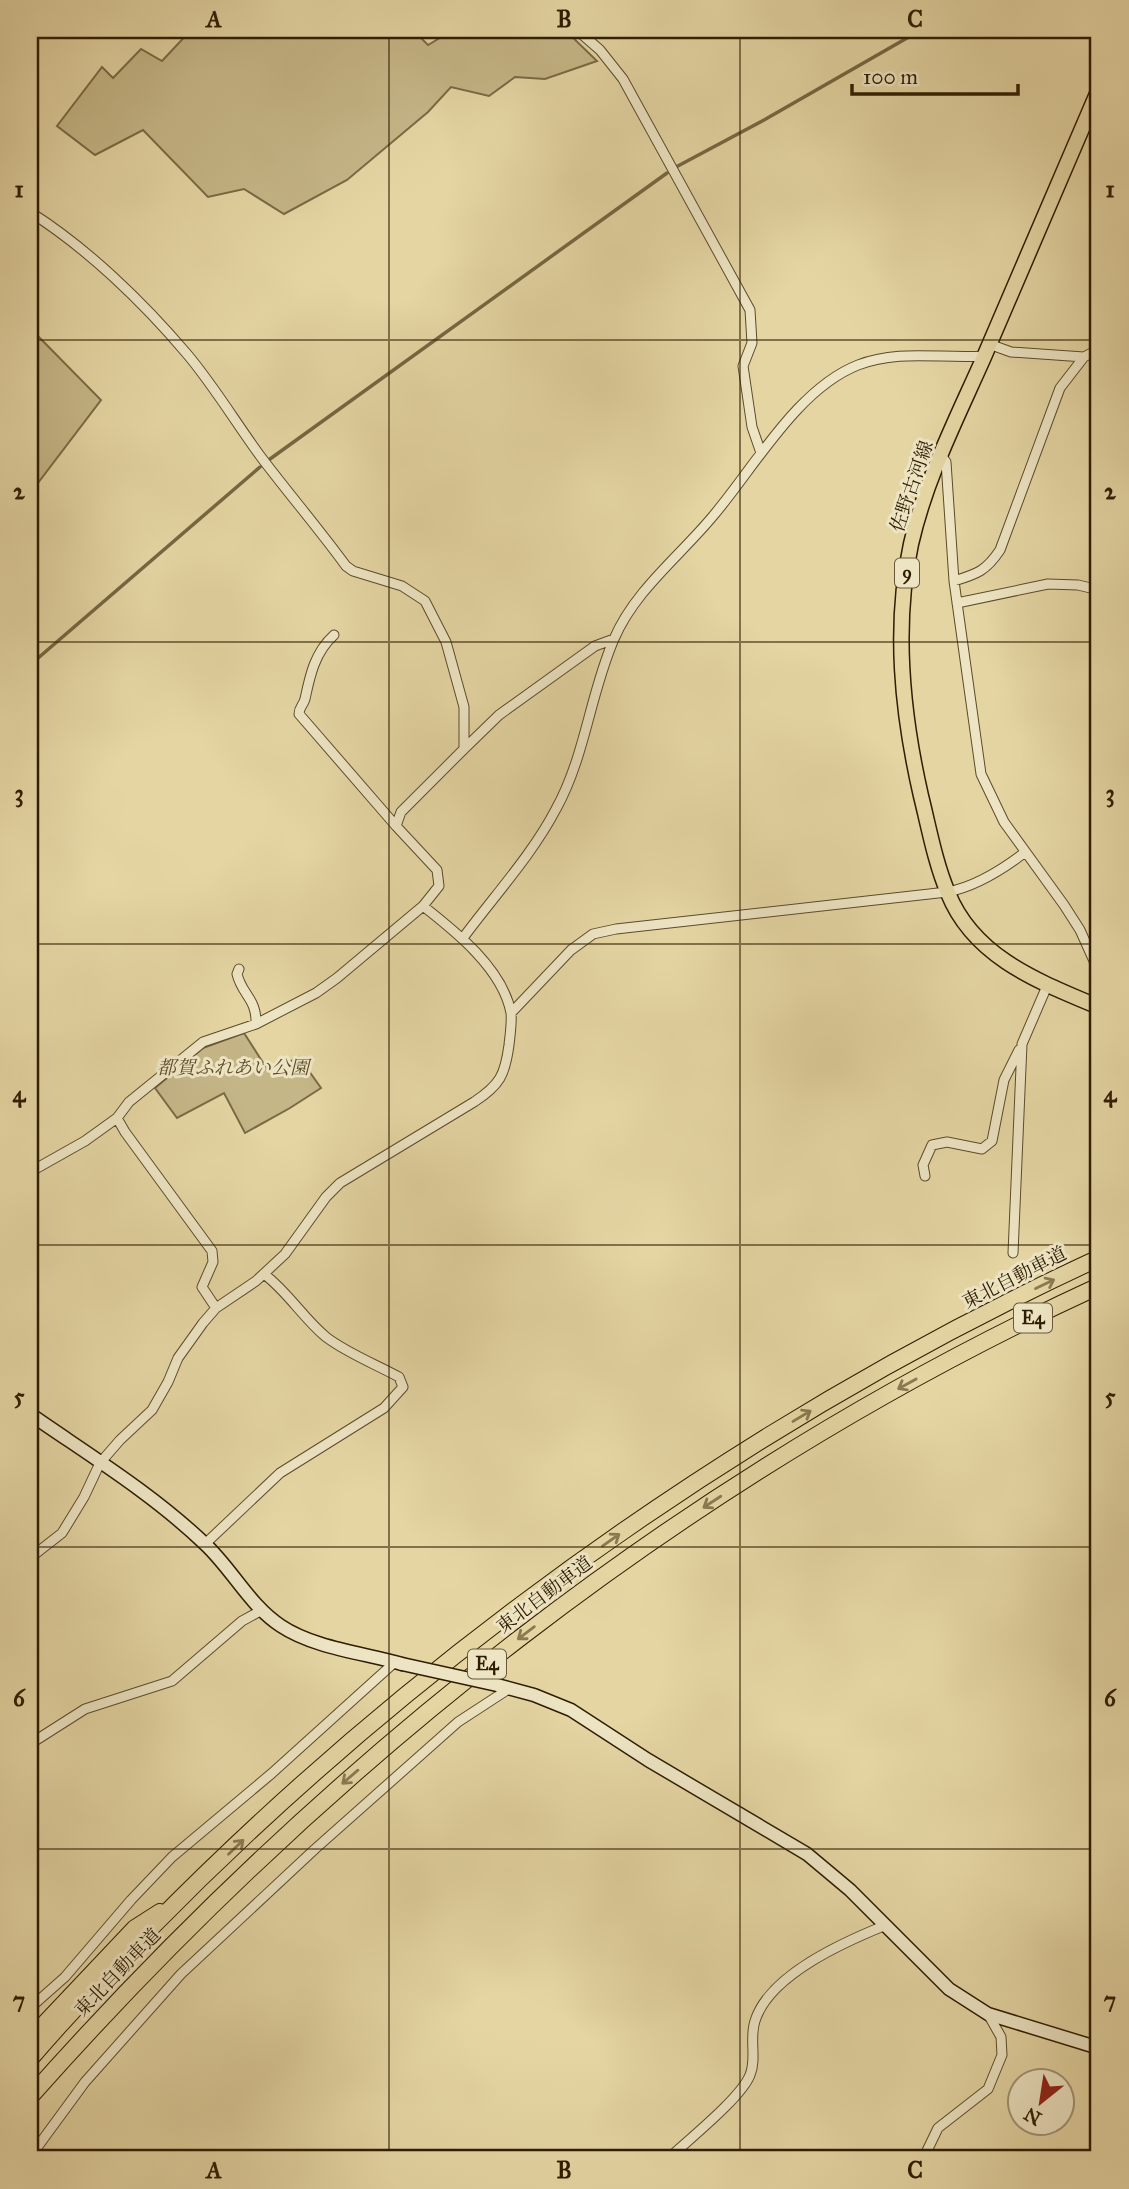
<svg xmlns="http://www.w3.org/2000/svg" width="1129" height="2189" font-family="'IM FELL Great Primer','Noto Serif JP',serif">
  <style>
    .green { fill: #c5b687; stroke: #7a6a44; stroke-width: 2 }
    .lines { fill: none; stroke-linecap: round; stroke-linejoin: round }
    .stream { stroke: #766641; stroke-width: 3.5 }
    .street-casing { stroke: #5c4b2a; stroke-width: 11 }
    .secondary-casing { stroke: #2f1d01; stroke-width: 15 }
    .primary-casing { stroke: #2f1d01; stroke-width: 17 }
    .highway-casing { stroke: #2f1d01; stroke-width: 18 }
    .street { stroke: #ede4c3; stroke-width: 9 }
    .secondary { stroke: #ede4c3; stroke-width: 12 }
    .primary { stroke: #e4d5a3; stroke-width: 14 }
    .highway { stroke: #e4d5a3; stroke-width: 16 }
    .secondary-bridge-casing { stroke: #2f1d01; stroke-width: 15; stroke-linecap: butt }
    .secondary-bridge { stroke: #ede4c3; stroke-width: 12 }
    .oneway { stroke: #8a7952 }
    .grid { fill: none; stroke: #2f1d01; stroke-width: 2; stroke-opacity: 0.55 }
    .labels { text-anchor: middle; stroke-width: 6; stroke-linejoin: round; paint-order: stroke }
    .shield { fill: #ede4c3; stroke: #68593b; stroke-width: 2 }
    .shield-label { font-size: 18px; font-weight: bold; fill: #2f1d01 }
    .street-label { font-size: 19px; fill: #2f1d01; stroke: #ede4c3 }
    .park-label { font-size: 19px; font-style: italic; fill: #5c4b29; stroke: #ede4c3 }
    .neatline { fill: none; stroke: #2f1d01; stroke-width: 2.5 }
    .grid-label { font-size: 23px; text-anchor: middle; font-weight: bold; fill: #2f1d01 }
  </style>
  <rect width="100%" height="100%" fill="#e4d5a3"/>
  <filter id="stains"><feTurbulence type="fractalNoise" baseFrequency=".00286" numOctaves="4"/><feColorMatrix values="0 0 0 0 .2 0 0 0 0 .09 0 0 0 0 .02 0 0 0 .5 -.17"/></filter>
  <radialGradient id="worn" r=".72"><stop offset=".6" stop-color="#630" stop-opacity="0"/><stop offset="1" stop-color="#630" stop-opacity=".3"/></radialGradient>
  <path class="green" d="M191,30h111l20,5 25,-5h66l15,15 25,-15h112l32,31 -52,18 -30,-2 -26,19 -38,-9 -23,25 -81,68 -63,34 -40,-25 -36,8 -65,-67 -48,25 -38,-29 45,-59 11,11 28,-29 21,12z
    M30,328l71,72 -63,83 -8,15z
    M244,1033l25,39 30,-15 22,31 -31,20 -45,25 -21,-40 -47,25 -22,-30 48,-40z"/>
  <g class="lines">
    <path class="stream" d="M676,167l88,-47 157,-90
      M270,459l397,-286
      M30,665l230,-198"/>
    <g class="street-casing">
      <path id="street" d="M577,30l23,20 23,29 127,231 2,33 -9,23 9,61 9,26
        M30,212c57,36 113,90 157,142 27,32 49,69 74,103 28,37 58,72 85,109l7,5 49,15 23,15 21,41 18,65v42l35,-34 96,-69 19,-7
        M989,344l22,8 73,5
        M940,454l6,8 8,119 27,193 23,48 60,83 16,25 19,42
        M954,581c23,-7 32,-10 46,-31l60,-162 24,-31 15,-8
        M957,603l91,-19 30,1 21,5
        M334,635c-19,17 -24,40 -29,64 -2,7 -6,8 -6,15l97,112
        M463,938c31,-42 69,-83 93,-129 29,-52 34,-115 58,-170 21,-49 66,-83 99,-123 41,-48 84,-127 145,-151 41,-16 83,-6 126,-9
        M239,969l-2,5c5,21 20,25 19,50
        M511,1013l60,-63 22,-16 23,-5 331,-37c27,-5 56,-23 77,-39
        M117,1118l8,14 87,119 1,11 -11,25 14,21
        M30,1172l55,-31 32,-23 12,-16 74,-60 53,-18 60,-31 21,-15 86,-72 16,-20 -2,-16 -41,-44 5,-14 63,-63
        M925,1176l-2,-11 9,-20 15,-3 35,7 10,-8 12,-61 15,-30
        M1013,1253l9,-209 25,-58
        M205,1544l75,-71 104,-65 19,-21 -4,-10c-24,-13 -52,-24 -73,-40 -23,-19 -38,-45 -62,-63
        M30,1558l32,-25 22,-36 16,-34 20,-23 32,-30 16,-28 10,-24 25,-35 13,-15 40,-27 29,-27 41,-57 14,-14 134,-81c26,-17 31,-27 35,-57 1,-10 3,-22 2,-32 -8,-44 -56,-82 -88,-107
        M30,1744l55,-35 87,-28 70,-60 20,-11
        M30,2008l35,-31 66,-77 41,-43 99,-83 124,-112
        M30,2157l55,-75 96,-108 134,-125 143,-127 52,-34
        M668,2159c20,-19 73,-61 82,-84 7,-16 -1,-37 5,-54 14,-46 89,-79 131,-96
        M923,2159l15,-31 50,-39 14,-34 -1,-18 -13,-23"/>
    </g>
    <g class="secondary-casing">
      <path id="secondary" d="M30,1414c59,41 123,80 175,130 27,25 45,62 76,82 33,22 83,27 121,38
        M497,1685l37,10 37,15 77,50 159,94 43,36 99,99 39,25 111,34"/>
    </g>
    <g class="primary-casing">
      <path id="primary" d="M1099,89c-38,89 -76,178 -115,268 -27,61 -58,121 -73,187 -18,83 -9,169 10,252 8,32 14,66 27,97 26,65 92,89 151,114"/>
    </g>
    <g class="highway-casing">
      <path id="highway" d="M30,2039l105,-111 25,-16
        M30,2059c288,-331 670,-617 1069,-801
        M30,2097c298,-336 659,-623 1069,-811"/>
    </g>
    <use href="#street" class="street"/>
    <use href="#secondary" class="secondary"/>
    <use href="#primary" class="primary"/>
    <use href="#highway" class="highway"/>
    <g class="secondary-bridge-casing">
      <path id="secondary-bridge" d="M402,1664l95,21"/>
    </g>
    <use href="#secondary-bridge" class="secondary-bridge"/>
  </g>
  <defs><path id="oneway-shaft" d="M-6 0H5M1.5-3L5.5 0L1.5 3" fill="none" stroke-width="1.6" stroke-linecap="round" stroke-linejoin="round" transform="scale(1.75)"/></defs>
  <g class="oneway">
    <use href="#oneway-shaft" transform="translate(1045 1284) rotate(-26)"/>
    <use href="#oneway-shaft" transform="translate(907 1384) rotate(151)"/>
    <use href="#oneway-shaft" transform="translate(802 1416) rotate(-31)"/>
    <use href="#oneway-shaft" transform="translate(712 1502) rotate(147)"/>
    <use href="#oneway-shaft" transform="translate(611 1540) rotate(-35)"/>
    <use href="#oneway-shaft" transform="translate(526 1633) rotate(143)"/>
    <use href="#oneway-shaft" transform="translate(350 1777) rotate(139)"/>
    <use href="#oneway-shaft" transform="translate(236 1847) rotate(-44)"/>
  </g>
  <path class="grid" d="M389,30v2129M740,30v2129M30,340h1069M30,642h1069M30,944h1069M30,1245h1069M30,1547h1069M30,1849h1069"/>
  <g class="labels">
    <g class="shield">
      <rect x="895" y="558.5" width="24" height="29" rx="5"/>
      <rect x="1014" y="1303.5" width="38" height="29" rx="5"/>
      <rect x="468" y="1649.5" width="38" height="29" rx="5"/>
    </g>
    <g class="shield-label">
      <text x="907" y="579">9</text>
      <text x="1033" y="1324">E4</text>
      <text x="487" y="1670">E4</text>
    </g>
    <g class="street-label">
      <text transform="translate(911 486) rotate(-71)" y="7">佐野古河線</text>
      <text transform="translate(1014 1277) rotate(-27)" y="7">東北自動車道</text>
      <text transform="translate(544 1594) rotate(-37)" y="7">東北自動車道</text>
      <text transform="translate(117 1972) rotate(-46)" y="7">東北自動車道</text>
    </g>
    <g class="park-label">
      <text x="233" y="1074">都賀ふれあい公園</text>
    </g>
  </g>
  <rect width="1129" height="2189" fill="none" stroke="#e4d5a3" stroke-width="77"/>
  <g transform="translate(1041 2102) rotate(210)"><circle r="33" fill="#ede4c3" stroke="#a19475" stroke-width="2"/>
  <path d="M0-5L12 26L0 18L-12 26Z" fill="#8f2418"/>
  <text y="-10" font-size="19" font-weight="bold" text-anchor="middle" fill="#2f1d01">N</text>
  </g>
  <path d="M852 84v10h166v-10" fill="none" stroke="#2f1d01" stroke-width="3.5"/>
  <text x="863" y="84" font-size="21" fill="#2f1d01" stroke="#ede4c3" stroke-width="5" paint-order="stroke">100 m</text>
  <rect x="38" y="38" width="1052" height="2112" class="neatline"/>
  <g class="grid-label">
    <text x="214" y="27">A</text>
    <text x="564" y="27">B</text>
    <text x="915" y="27">C</text>
    <text x="19" y="197">1</text>
    <text x="1110" y="197">1</text>
    <text x="19" y="499">2</text>
    <text x="1110" y="499">2</text>
    <text x="19" y="801">3</text>
    <text x="1110" y="801">3</text>
    <text x="19" y="1102">4</text>
    <text x="1110" y="1102">4</text>
    <text x="19" y="1404">5</text>
    <text x="1110" y="1404">5</text>
    <text x="19" y="1706">6</text>
    <text x="1110" y="1706">6</text>
    <text x="19" y="2008">7</text>
    <text x="1110" y="2008">7</text>
    <text x="214" y="2178">A</text>
    <text x="564" y="2178">B</text>
    <text x="915" y="2178">C</text>
  </g>
  <rect width="100%" height="100%" filter="url(#stains)"/>
  <rect width="100%" height="100%" fill="url(#worn)"/>
</svg>
